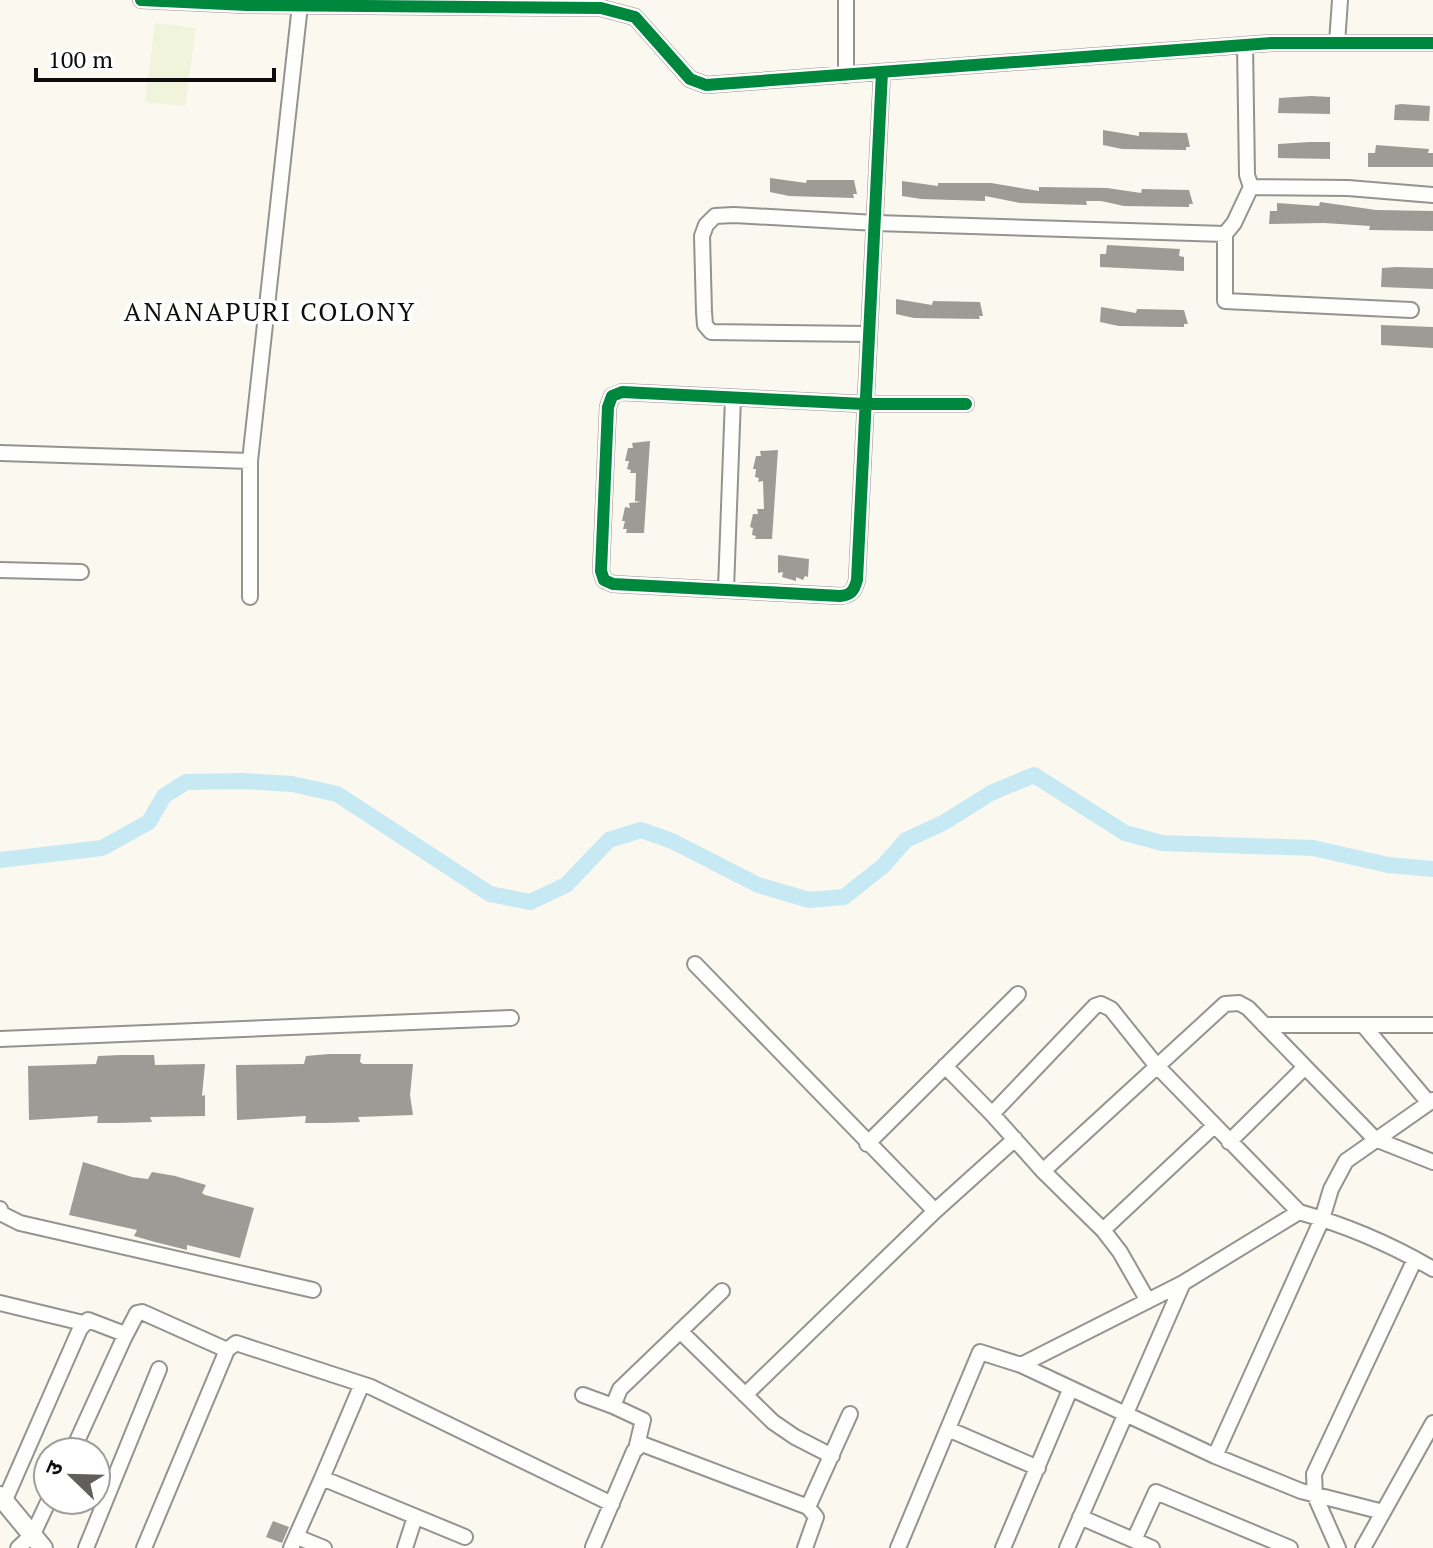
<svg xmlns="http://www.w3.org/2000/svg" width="1433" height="1548" font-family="'PT Serif','Noto Sans Devanagari',serif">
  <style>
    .pitch { fill: #eff4da }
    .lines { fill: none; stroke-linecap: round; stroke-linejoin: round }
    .canal { stroke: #c7e9f4; stroke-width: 16 }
    .building { fill: #9e9a96 }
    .minor-casing { stroke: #94938f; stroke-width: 18 }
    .tertiary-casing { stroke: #94938f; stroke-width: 22 }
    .minor { stroke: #fefefd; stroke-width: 14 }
    .tertiary { stroke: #fefefd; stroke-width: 18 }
    .cycleway-casing { stroke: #fff; stroke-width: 17 }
    .cycleway { stroke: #00873e; stroke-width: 12 }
    .labels { text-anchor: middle; stroke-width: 8; stroke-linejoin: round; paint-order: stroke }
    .quarter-label { font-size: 26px; letter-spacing: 2px; fill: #0d0d0d; stroke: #fff }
  </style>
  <rect width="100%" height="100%" fill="#fbf8f0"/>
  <path class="pitch" d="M155,23l41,5 -11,78 -40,-4z"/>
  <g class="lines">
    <path class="canal" d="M0,860l102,-12 47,-26 15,-26 22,-14 56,-1 50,3 45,10 153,100 40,8 36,-17 43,-45 32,-10 31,11 86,44 51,15 35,-3 39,-31 23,-26 37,-17 48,-30 43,-18 91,58 37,10 151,5 75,17 45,4"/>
  </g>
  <path class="building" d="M1311,96l19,1v17l-52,-1 1,-15z
    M1401,104l29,2 -1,15 -35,-1 1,-15z
    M1103,130l36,6v-4l48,1 3,14h-4v3l-64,-1 -19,-4z
    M1310,142h20v17l-52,-1v-14z
    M1376,145l53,4 -1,4h5v14h-65v-14h7z
    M770,178l36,5 1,-3h47l3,14h-4l1,4 -65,-2 -19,-4z
    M902,181l36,5v-3h53l48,8v-4l68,1 34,5 1,-4 47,1 4,14h-4v3l-65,-1 -23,-5h-15l1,4 -67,-2 -35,-7v5l-64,-2 -19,-3z
    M1320,202l56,8 57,1v20l-64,-1 1,-4 -46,-3 -55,1 1,-13h7v-8l42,3z
    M1107,245l73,4 -1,7 5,1v14l-84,-4v-13h6z
    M1396,267l37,1v21l-52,-2 1,-19z
    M896,299l36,6 1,-4 47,1 3,14h-4l1,3 -66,-1 -18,-4z
    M1101,307l35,6 1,-4 47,1 4,14h-4v3l-65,-1 -19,-4z
    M1381,325l52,2v21l-52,-3z
    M650,441l-6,92h-18l1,-4h-4l2,-8h-3l3,-14 5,1 -1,-5 12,-1 -6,-1 1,-28h-6l1,-3 -4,-1 2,-8h-4l3,-13h5l-1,-5z
    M778,450l-6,89h-17l1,-3 -4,-1 1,-7 -3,-1 3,-13h5l-1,-5h7l-1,-28 -5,1 1,-4 -4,-1 1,-8h-3l3,-13h5l-1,-5z
    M778,555l31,4 -1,18 -3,-1 -2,4 -7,-3v4l-14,-4 1,-5 -5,1z
    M329,1054h32l-1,8 3,2h50l-3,31 3,20 -55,2 2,5 -34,1h-21l1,-7 -69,4 -1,-55 68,-1 2,-8z
    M121,1055h33l1,10 50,-1 -3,32 3,-1v21l-55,1 2,5 -34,1h-21l1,-7 -69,4 -1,-54 68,-2 2,-8z
    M83,1162l49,15 16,2 4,-7 23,4 31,9 -4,8 3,2 49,13 -14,50 -53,-13v5l-32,-8 -21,-6 3,-6 -68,-15z
    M273,1521l16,6 -7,16 -16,-6z"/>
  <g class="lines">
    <g class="minor-casing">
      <path id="minor" d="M141,0l106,5 354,3 34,9 55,62 16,6 566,-42h161
        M1337,43l3,-43
        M1245,45l2,130 4,12 -17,36 -9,11v67l186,9
        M882,72c-7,170 -18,339 -25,508 -3,11 -6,15 -17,16l-227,-12 -9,-4 -3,-9 7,-164 4,-11 10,-4 242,12h102
        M846,75v-75
        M1251,187l97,1 85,7
        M869,334l-158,-2 -6,-7 -1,-13 -2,-76 4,-11 9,-9 19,-1 142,8 349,11
        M0,453l250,8
        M0,570l81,2
        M726,589l7,-191
        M250,597v-136l50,-456
        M695,964l240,247
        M1264,1025h169
        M1363,1025l66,78
        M0,1039l511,-21
        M945,1066l47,48
        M1229,1142l76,-75
        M867,1144l151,-150
        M1043,1171l-51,-57 103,-108 6,-2 10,5 45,56 143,147
        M0,1209l2,5 18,9 293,67
        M1103,1230l111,-104
        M1148,1301l-28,-49 -17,-22 -60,-59 182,-167 14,-1 9,5 127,131 58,23
        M0,1303l83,20
        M680,1331l93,91 22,15 37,19
        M124,1338l13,-25 5,-1 85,38
        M1021,1365l162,-82 116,-71c46,13 93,33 134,57
        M583,1395l30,11
        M745,1395l190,-184 80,-72
        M948,1429l90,39
        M637,1445l6,-25 -30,-14 7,-17 102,-98
        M1215,1456l107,-237 9,-30 15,-28 87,-61
        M322,1478l40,-94
        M5,1500l75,-171 8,-9 34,13 2,5 -52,114
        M808,1507l42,-93
        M1080,1517l72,31
        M297,1537l27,11
        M1134,1540l22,-48 134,56
        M593,1547l41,-96 8,-7 166,63 8,10 -11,31
        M18,1548l15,-14 16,-34
        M86,1548l73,-179
        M144,1548l83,-198 9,-7 135,44 241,117
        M291,1548l31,-70 143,59
        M405,1548l10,-31
        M898,1548l82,-196 41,13 194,91 86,35 82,21
        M1003,1548l67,-158
        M1067,1548l116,-265
        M1338,1548l-23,-52 -1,-22 101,-215
        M1363,1548l70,-125"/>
    </g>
    <g class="tertiary-casing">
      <path id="tertiary" d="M0,1496l43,52"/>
    </g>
    <use href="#minor" class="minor"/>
    <use href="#tertiary" class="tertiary"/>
    <g class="cycleway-casing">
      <path id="cycleway" d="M141,0l106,5 354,3 34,9 55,62 16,6 566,-42h161
        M882,72c-7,170 -18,339 -25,508 -3,11 -6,15 -17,16l-227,-12 -9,-4 -3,-9 7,-164 4,-11 10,-4 242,12h102"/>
    </g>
    <use href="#cycleway" class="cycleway"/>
  </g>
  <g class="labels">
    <g class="quarter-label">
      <text x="270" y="321">ANANAPURI COLONY</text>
    </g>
  </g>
  <g transform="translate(72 1476) rotate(293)"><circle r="38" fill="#ffffff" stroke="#9e9e9e" stroke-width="2"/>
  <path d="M0-6L14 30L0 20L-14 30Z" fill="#605f5c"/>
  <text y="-12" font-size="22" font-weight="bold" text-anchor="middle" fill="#0d0d0d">उ</text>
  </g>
  <path d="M36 68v12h238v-12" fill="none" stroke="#0d0d0d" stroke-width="4"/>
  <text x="48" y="68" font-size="24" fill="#0d0d0d" stroke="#ffffff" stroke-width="6" paint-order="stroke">100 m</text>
</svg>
